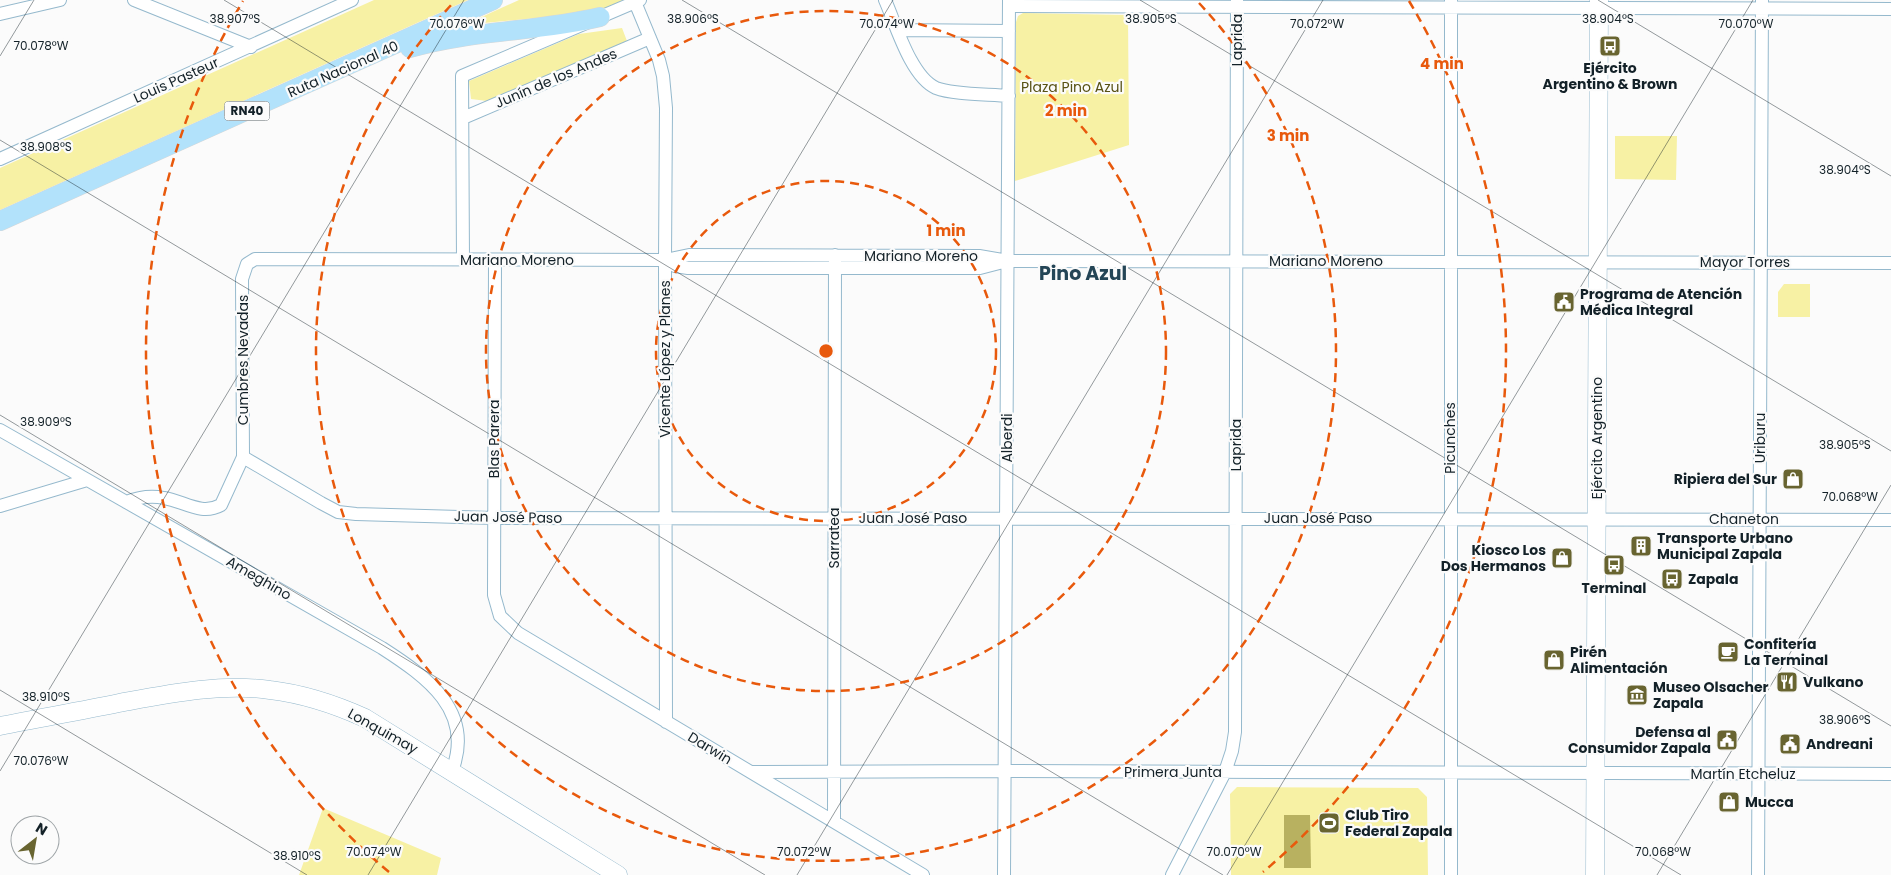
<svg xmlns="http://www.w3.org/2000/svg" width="1891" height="875" font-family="Poppins,sans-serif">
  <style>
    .green { fill: #f7f1a4 }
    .water { fill: #b8b160 }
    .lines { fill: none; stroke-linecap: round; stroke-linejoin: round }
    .street-casing { stroke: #95b9cd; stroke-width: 14 }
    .secondary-casing { stroke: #95b9cd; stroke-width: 19 }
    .primary-casing { stroke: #d5d7d8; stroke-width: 20 }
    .street { stroke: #fff; stroke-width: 12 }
    .secondary { stroke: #fff; stroke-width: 18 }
    .primary { stroke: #b2e2fb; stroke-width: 19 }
    .ticks { fill: none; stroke: #132128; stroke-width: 1; stroke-opacity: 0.45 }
    .ring { fill: none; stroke: #e8590c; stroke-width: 2.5; stroke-dasharray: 9 6 }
    .labels { text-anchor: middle; stroke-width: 4.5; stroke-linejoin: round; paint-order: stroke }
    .shield { fill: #fbfbfb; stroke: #596267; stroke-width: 1 }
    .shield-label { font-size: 12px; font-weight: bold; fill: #132128 }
    .street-label { font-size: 14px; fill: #132128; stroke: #fbfbfb }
    .poi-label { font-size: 14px; font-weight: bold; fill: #132128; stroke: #fbfbfb; text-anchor: start }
    .park-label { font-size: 14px; fill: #585215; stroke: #fbfbfb }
    .district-label { font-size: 19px; font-weight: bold; fill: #244556; stroke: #fbfbfb }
    .ticks-label { font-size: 12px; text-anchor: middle; fill: #132128; stroke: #fbfbfb; stroke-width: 4.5; stroke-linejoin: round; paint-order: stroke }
    .centre { fill: #e8590c; stroke: #fbfbfb; stroke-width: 2.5 }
    .ring-label { font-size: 15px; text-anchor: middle; font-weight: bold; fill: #e8590c; stroke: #fbfbfb; stroke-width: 4.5; stroke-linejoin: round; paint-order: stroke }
  </style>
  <rect width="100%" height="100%" fill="#fbfbfb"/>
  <path class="green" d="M374,0h94l-468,210v-42z
    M519,0h106l-27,12 -134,13z
    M1023,13l105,2 1,130 -114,36 1,-159 2,-6z
    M622,28l5,13 -140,60 -16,-2 -2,-18 110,-47z
    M1615,136h62l-1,44 -61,-1z
    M1784,284h26v33h-32v-25z
    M1237,787l181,1 9,9 1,78h-197l-1,-81z
    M323,808l118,50 -4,17h-138z"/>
  <path class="water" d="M1284,815h26l1,53h-27z"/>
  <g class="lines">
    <g class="street-casing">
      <path id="street" d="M134,0l117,47
        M885,0c11,25 26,77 51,88 18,7 53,6 73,8
        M635,2l24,58 4,16 3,32 -1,152 1,462
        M1009,6l882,3
        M0,14l60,-14
        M898,30l111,1
        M463,118l187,-80
        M0,159l352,-159
        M463,260l-1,-184 178,-76
        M495,260l-1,335 6,21 18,17 405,242
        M665,260l10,6 13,2h292l27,-7
        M0,430l382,218c45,29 93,63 70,123
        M243,457l78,46 17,9 18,2 138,4 1397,2
        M126,502c13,-5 24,-7 38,-4 20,3 37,18 57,7l22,-48 -1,-178 5,-15 8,-5 410,1 24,-5 290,1 29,5 883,2
        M0,506l87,-26
        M751,772l255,-1 885,3
        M834,821l1,-566
        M1004,875l5,-875
        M1172,875l53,-103 7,-21 3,-19 2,-732
        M1451,875v-875
        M1758,875l4,-875"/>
    </g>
    <g class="secondary-casing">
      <path id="secondary" d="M0,726c40,-8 80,-15 119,-23 49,-9 102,-20 151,-13 34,4 64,14 95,28l253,157
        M1595,875l4,-875"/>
    </g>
    <g class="primary-casing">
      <path id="primary" d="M410,48c62,-18 127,-16 190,-31
        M0,221l493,-221"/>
    </g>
    <use href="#street" class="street"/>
    <use href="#secondary" class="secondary"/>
    <use href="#primary" class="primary"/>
  </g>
  <path class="ticks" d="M224,0l1457,875M682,0l1209,726M1140,0l751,451M1598,0l293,176M0,56l34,-56M0,140l1223,735M0,415l765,460M0,690l307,185M0,771l464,-771M368,875l525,-875M797,875l526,-875M1227,875l526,-875M1657,875l234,-390"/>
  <g class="ring">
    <circle cx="826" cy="351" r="170"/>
    <circle cx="826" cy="351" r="340"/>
    <path d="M1199 3A510 510 0 1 1 453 3"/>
    <path d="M389 872A680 680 0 0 1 243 1M1409 1A680 680 0 0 1 1263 872"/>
  </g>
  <defs>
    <g id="bus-square" transform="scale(1.125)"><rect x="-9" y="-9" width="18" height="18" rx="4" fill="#686430" stroke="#fbfbfb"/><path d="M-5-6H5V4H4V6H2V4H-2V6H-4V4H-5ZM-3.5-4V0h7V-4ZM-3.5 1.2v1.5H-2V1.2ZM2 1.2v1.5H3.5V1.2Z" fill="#fff"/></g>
    <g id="civic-square" transform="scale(1.125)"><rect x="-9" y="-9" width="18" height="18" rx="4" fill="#686430" stroke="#fbfbfb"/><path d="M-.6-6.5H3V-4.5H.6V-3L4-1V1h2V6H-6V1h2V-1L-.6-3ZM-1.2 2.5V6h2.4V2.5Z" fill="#fff"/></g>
    <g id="shop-square" transform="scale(1.125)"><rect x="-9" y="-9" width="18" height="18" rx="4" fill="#686430" stroke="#fbfbfb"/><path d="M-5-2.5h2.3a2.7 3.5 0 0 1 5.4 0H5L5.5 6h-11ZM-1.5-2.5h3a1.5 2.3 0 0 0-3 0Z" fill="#fff"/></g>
    <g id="building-square" transform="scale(1.125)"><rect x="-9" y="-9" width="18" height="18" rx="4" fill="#686430" stroke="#fbfbfb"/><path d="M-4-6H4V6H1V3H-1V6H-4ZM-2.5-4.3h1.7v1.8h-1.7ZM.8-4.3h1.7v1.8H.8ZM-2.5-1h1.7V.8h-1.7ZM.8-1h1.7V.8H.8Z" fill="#fff"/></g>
    <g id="cafe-square" transform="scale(1.125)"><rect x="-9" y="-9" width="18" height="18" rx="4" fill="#686430" stroke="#fbfbfb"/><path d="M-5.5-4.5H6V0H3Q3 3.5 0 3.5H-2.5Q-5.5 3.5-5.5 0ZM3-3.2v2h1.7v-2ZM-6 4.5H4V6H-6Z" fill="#fff"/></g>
    <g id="restaurant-square" transform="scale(1.125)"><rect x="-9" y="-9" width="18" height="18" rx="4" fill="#686430" stroke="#fbfbfb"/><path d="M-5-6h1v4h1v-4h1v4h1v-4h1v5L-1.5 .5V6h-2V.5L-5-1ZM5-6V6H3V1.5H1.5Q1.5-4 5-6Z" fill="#fff"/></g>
    <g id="museum-square" transform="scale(1.125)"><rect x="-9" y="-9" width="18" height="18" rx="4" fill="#686430" stroke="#fbfbfb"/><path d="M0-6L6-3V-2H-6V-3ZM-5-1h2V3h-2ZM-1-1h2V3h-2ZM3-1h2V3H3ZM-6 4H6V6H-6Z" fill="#fff"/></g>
    <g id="stadium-square" transform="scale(1.125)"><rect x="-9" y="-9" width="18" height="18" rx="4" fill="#686430" stroke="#fbfbfb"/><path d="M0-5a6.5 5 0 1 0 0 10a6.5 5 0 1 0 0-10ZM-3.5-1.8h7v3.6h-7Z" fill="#fff"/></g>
  </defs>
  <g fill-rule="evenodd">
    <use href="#bus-square" x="1610" y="46"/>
    <use href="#civic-square" x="1564" y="302"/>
    <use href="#shop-square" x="1793" y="479"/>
    <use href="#building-square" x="1641" y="546"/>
    <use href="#shop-square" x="1562" y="558"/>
    <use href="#bus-square" x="1614" y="565"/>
    <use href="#bus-square" x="1672" y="579"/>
    <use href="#cafe-square" x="1728" y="652"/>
    <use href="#shop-square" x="1554" y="660"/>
    <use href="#restaurant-square" x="1787" y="682"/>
    <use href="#museum-square" x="1637" y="695"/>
    <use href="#civic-square" x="1727" y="740"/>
    <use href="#civic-square" x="1790" y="744"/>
    <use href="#shop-square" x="1729" y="802"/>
    <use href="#stadium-square" x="1329" y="823"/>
  </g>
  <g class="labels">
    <rect class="shield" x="224.5" y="101.5" width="45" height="19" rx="4"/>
    <g class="shield-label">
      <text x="247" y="115">RN40</text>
    </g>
    <g class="street-label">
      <text transform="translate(1237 40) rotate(-90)" y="5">Laprida</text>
      <text transform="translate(343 69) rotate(-24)" y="5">Ruta Nacional 40</text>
      <text transform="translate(556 78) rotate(-23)" y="5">Junín de los Andes</text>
      <text transform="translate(176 80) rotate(-24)" y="5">Louis Pasteur</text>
      <text x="921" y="261">Mariano Moreno</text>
      <text x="517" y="265">Mariano Moreno</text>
      <text x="1326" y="266">Mariano Moreno</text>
      <text x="1745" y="267">Mayor Torres</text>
      <text transform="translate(665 359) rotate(-90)" y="5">Vicente López y Planes</text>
      <text transform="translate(243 360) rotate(-90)" y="5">Cumbres Nevadas</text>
      <text transform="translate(1007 438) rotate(-90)" y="5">Alberdi</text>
      <text transform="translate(1450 438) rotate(-90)" y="5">Picunches</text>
      <text transform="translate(1597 438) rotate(-90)" y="5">Ejército Argentino</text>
      <text transform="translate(1760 438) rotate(-90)" y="5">Uriburu</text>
      <text transform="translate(494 439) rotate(-90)" y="5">Blas Parera</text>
      <text transform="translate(1236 445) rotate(-90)" y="5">Laprida</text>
      <text transform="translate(508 517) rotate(1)" y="5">Juan José Paso</text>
      <text x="913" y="523">Juan José Paso</text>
      <text x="1318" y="523">Juan José Paso</text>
      <text x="1744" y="524">Chaneton</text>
      <text transform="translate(834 538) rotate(-90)" y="5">Sarratea</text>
      <text transform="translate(259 578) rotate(30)" y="5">Ameghino</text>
      <text transform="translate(383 731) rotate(29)" y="5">Lonquimay</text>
      <text transform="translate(710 748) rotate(31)" y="5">Darwin</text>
      <text x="1173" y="777">Primera Junta</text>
      <text x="1743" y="779">Martín Etcheluz</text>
    </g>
    <g class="poi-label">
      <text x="1610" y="73" text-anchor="middle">Ejército<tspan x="1610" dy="16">Argentino &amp; Brown</tspan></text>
      <text x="1580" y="299">Programa de Atención<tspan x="1580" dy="16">Médica Integral</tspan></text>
      <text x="1777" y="484" text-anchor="end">Ripiera del Sur</text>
      <text x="1657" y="543">Transporte Urbano<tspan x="1657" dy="16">Municipal Zapala</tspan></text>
      <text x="1546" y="555" text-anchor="end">Kiosco Los<tspan x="1546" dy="16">Dos Hermanos</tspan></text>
      <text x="1688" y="584">Zapala</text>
      <text x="1614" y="593" text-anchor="middle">Terminal</text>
      <text x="1744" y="649">Confitería<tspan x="1744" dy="16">La Terminal</tspan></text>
      <text x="1570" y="657">Pirén<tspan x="1570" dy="16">Alimentación</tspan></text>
      <text x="1803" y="687">Vulkano</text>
      <text x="1653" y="692">Museo Olsacher<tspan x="1653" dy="16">Zapala</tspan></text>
      <text x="1711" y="737" text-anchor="end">Defensa al<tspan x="1711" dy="16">Consumidor Zapala</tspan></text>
      <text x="1806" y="749">Andreani</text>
      <text x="1745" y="807">Mucca</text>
      <text x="1345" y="820">Club Tiro<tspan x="1345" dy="16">Federal Zapala</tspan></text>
    </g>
    <g class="park-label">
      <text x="1072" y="92">Plaza Pino Azul</text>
    </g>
    <g class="district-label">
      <text x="1083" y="280">Pino Azul</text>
    </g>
  </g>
  <g class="ticks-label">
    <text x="1608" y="23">38.904°S</text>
    <text x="235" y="23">38.907°S</text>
    <text x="693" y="23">38.906°S</text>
    <text x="1151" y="23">38.905°S</text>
    <text x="1746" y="28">70.070°W</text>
    <text x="457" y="28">70.076°W</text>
    <text x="887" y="28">70.074°W</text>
    <text x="1317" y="28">70.072°W</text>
    <text x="41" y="50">70.078°W</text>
    <text x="46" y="151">38.908°S</text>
    <text x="1845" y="174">38.904°S</text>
    <text x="46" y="426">38.909°S</text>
    <text x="1845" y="449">38.905°S</text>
    <text x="1850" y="501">70.068°W</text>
    <text x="46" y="701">38.910°S</text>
    <text x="1845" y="724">38.906°S</text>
    <text x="41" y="765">70.076°W</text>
    <text x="374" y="856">70.074°W</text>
    <text x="804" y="856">70.072°W</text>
    <text x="1234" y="856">70.070°W</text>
    <text x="1663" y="856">70.068°W</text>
    <text x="297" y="860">38.910°S</text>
  </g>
  <circle cx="826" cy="351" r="8" class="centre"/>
  <g class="ring-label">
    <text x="1442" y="69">4 min</text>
    <text x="1066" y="116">2 min</text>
    <text x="1288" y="141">3 min</text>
    <text x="946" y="236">1 min</text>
  </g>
  <g transform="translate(35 840) rotate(31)"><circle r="24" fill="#fbfbfb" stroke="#9ea4a7"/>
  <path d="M0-4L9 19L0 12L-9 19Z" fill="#686430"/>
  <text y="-8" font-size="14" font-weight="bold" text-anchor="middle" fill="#132128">N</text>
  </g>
</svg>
